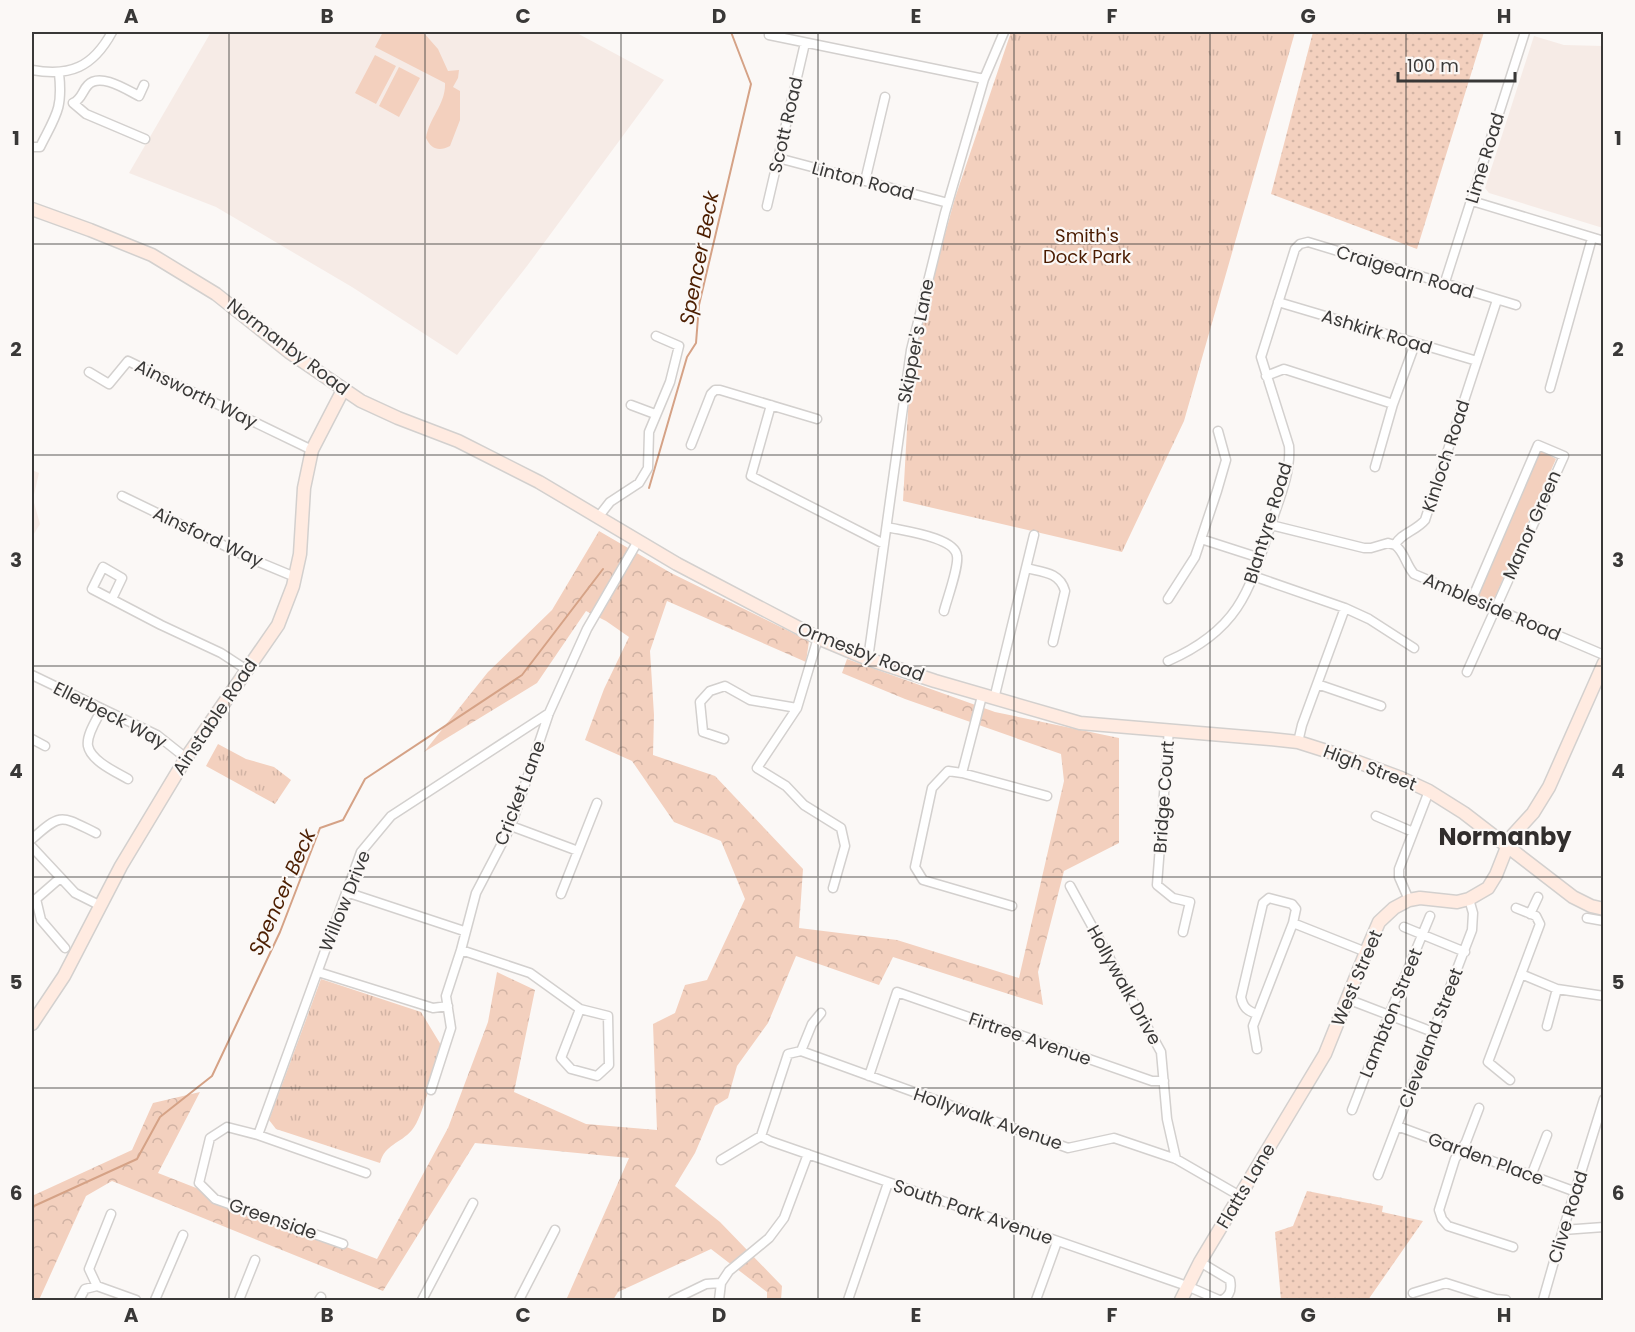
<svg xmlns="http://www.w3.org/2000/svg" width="1635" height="1332" font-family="Poppins,sans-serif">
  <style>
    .built { fill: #f6ebe6 }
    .grass { fill: #f3d0be }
    .forest { fill: url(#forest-crowns) }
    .park { fill: url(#park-tufts) }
    .garden { fill: url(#garden-dots) }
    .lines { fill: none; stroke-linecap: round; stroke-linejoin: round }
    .stream { stroke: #d5a286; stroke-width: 2 }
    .street-casing { stroke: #d3d0ce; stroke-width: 11 }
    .secondary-casing { stroke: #d3d0ce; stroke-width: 15 }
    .street { stroke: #fff; stroke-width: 8 }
    .secondary { stroke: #ffebe1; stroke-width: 12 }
    .grid { fill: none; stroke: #393837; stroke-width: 1.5; stroke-opacity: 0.55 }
    .labels { text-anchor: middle; stroke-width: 4.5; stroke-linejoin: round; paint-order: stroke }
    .street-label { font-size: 18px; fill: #393837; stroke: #fbf8f6 }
    .park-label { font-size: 18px; fill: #4a1b00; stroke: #fbf8f6 }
    .water-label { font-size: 20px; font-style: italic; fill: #4c1e00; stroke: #fbf8f6 }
    .district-label { font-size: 24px; font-weight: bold; fill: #312e2d; stroke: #fbf8f6 }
    .neatline { fill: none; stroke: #393837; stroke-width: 2 }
    .grid-label { font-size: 20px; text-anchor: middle; font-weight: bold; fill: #393837 }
  </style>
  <defs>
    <pattern id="forest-crowns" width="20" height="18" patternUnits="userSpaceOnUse" patternTransform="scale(1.5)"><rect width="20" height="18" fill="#f3d0be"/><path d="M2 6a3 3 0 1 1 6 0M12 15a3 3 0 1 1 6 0" fill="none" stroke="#d1b3a4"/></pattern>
    <pattern id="park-tufts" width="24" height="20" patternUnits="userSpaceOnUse" patternTransform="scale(1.5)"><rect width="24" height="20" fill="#f3d0be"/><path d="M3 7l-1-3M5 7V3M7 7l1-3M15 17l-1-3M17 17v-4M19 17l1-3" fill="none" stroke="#d1b3a4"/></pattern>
    <pattern id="garden-dots" width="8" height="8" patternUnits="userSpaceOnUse" patternTransform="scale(1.5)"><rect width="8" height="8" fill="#f3d0be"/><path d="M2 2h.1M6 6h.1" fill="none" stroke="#d1b3a4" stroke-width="1.8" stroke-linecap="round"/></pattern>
  </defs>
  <rect width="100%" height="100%" fill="#fbf8f6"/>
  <path class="built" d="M211,32h364l89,48 -137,186 -70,89 -105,-68 -136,-80 -87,-34z
    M1534,36l30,9 39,1v182l-114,-35 -4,-5z
    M32,470l7,3 -6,26 7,25 -8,13z"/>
  <path class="grass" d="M383,32h40l15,17 10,22 11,-1 -1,8 -5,9 7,4v29l-10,26c-11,6 -19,3 -24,-8 3,-20 20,-34 19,-55l-70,-36z
    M375,55l21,11 -20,38 -21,-11z
    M399,67l21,11 -21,39 -20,-11z
    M1539,449l17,10 -64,145 -17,-5z"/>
  <path class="forest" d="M599,531l72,42 138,68 -3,21 -139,-61 -17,50 4,64 -1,40 62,21 88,93 -4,59 98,12 122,38 45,-197 -3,-27 -156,-55 -63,-26 5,-14 148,53 124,26v105l-55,28 -26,101 5,33 -150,-48 -14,28 -83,-29 -28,67 -31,43 -9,32 -13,8 -20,47 -20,33 45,36 62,64 -1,14h-14v-8l-56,-43 -93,43 -5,8h-41l-5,-2 62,-140 -154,-15 -92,148 -271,-110 -26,15 -47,104 -7,-3v-101l100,-46 21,-47 47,-11 -42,81 219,86 71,-131 40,-106 9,-50 38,18 -21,102 72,32 71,6 -4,-106 22,-11 10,-28 22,-5 38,-81 -24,-58 -47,-19 -42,-61 -47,-21 19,-51 25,-52 -23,-16 -20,-10 -49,72 -113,69 64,-80 64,-62z"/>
  <path class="park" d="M1011,32h284l-111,389 -62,131 -219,-51 8,-144 44,-159z
    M218,744l28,15 28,8 17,13 -16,24 -69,-38z
    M321,979l100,33 20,33c-5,18 -18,73 -29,85 -12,14 -27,14 -32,33l-104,-34 -7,-9z"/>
  <path class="garden" d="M1313,32h171l-67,217 -146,-55z
    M1307,1191l76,15 -1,6 41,9 -55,79h-87l-6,-68 18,-6z"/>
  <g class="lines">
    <path class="stream" d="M649,488l38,-131 9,-14 3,-38 52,-221 -20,-52
      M32,1210l2,-4 103,-47 23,-42 52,-41 68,-144 40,-104 23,-8 22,-41 157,-104 81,-106"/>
    <g class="street-casing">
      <path id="street" d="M769,35l215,44
        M32,70c38,7 61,-3 80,-38
        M144,85l-5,11c-12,-6 -39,-24 -51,-11 -6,6 -6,14 -15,18l13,11 59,25
        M32,147h8c16,-32 23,-38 19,-74
        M778,158l170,45
        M865,181l20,-84
        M1472,201l132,40
        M767,206l38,-163
        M1444,285l81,-253
        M1278,302l199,59
        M89,372l20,12 19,-23 184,89
        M1266,376l18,-7 109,35
        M1550,388l42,-150
        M631,405l24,9
        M771,405l-20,71 133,68
        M691,445l20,-51 4,-4h5l97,29
        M1375,467l18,-63 22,-60
        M122,496l132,64 41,17
        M599,516l11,-14 29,-19 9,-15 1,-36 21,-50 9,-36 -23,-10
        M1271,525l93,23h7l17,-5 7,2c6,-12 21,-14 30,-25l72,-220
        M887,527c16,4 68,10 70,29 2,11 -10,43 -13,55
        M1201,539l59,19
        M1395,545c9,6 11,20 19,29l190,81
        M1026,568c16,4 34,4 39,23l-12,51
        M1253,576l92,32 24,11 45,29
        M112,599l10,-21 -19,-11 -11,22 69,36 60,28 26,17
        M1168,599l27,-42 22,-66 9,-31 -8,-29
        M818,638l-21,70 -40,60 29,18 18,19 37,23 4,18 -12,42
        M868,659l43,-309 34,-137 39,-134 20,-47
        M1168,661c73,-32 82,-72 105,-143 8,-23 18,-48 16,-72l-28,-89 34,-108 5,-5 8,-2 208,63
        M1467,672l97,-216 -26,-11 -66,154
        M32,675l125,60 29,23
        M1317,684l64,22
        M994,699l40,-164
        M102,709c-5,10 -16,26 -14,37 3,15 28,26 40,33
        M1169,729l-12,156 16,13 17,4 -7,30
        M32,739l13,7
        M724,739l-21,-7 -3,-30 10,-11 15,-5 25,14 47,8
        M1298,742l4,-17 43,-117
        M962,773l20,-77
        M1376,816l37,16
        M511,826l67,25
        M32,839c30,-27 29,-23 64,-6
        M32,847l43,46 26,13
        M1070,886l91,166 6,67 9,40
        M346,892l118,39
        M561,894l36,-91
        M36,899l23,-20
        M32,900l4,-1 5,21 24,28
        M1409,900l-10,-23v-8l30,-78
        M1012,906l-89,-26 -8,-13 17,-79 16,-17 14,2 85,23
        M1530,914l8,-17
        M1587,918l17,3
        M1293,923l73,29
        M1404,927l61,25
        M461,950l69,23 50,36 -19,49 10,11 26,7 12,-11 -1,-49 -28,-7
        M318,972l115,36 15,-2
        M1521,974l36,15 47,7
        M1355,1002l78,30
        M1547,1026l10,-37
        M1257,1049l-4,-23 40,-103 3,-14 -4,-5 -23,-6 -6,5 -22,94c2,10 6,14 16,17
        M801,1051l267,97 46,-10 62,21 64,37
        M869,1076l28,-84 255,89h12
        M1510,1080l-22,-18 52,-138 -4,-8 -20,-8
        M431,1090l20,-62 -5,-32 15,-46 15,-57 35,-67 38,-113 38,-84 51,-88
        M1479,1108l-13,34 -11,17 -16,51 3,9 6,7 65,21
        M1352,1110l37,-95 41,-99
        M1397,1126l179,66
        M258,1135l103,-283 30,-36 158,-103
        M761,1136l9,5 417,145 32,14
        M721,1160l40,-24 27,-82 13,-3 11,-27 9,-11
        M1378,1175l94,-245 1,-17 -4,-14
        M1531,1176l16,-41
        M1563,1230l41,-3
        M343,1244l-128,-45 -16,-16 11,-45 17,-11 31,8 108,38
        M1200,1262l30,18c2,10 0,16 -8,20
        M97,1286l-8,-17 22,-55
        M1413,1293l33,-10 50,16 10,1
        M79,1300l6,-11 12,-3 39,14
        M155,1300l28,-65
        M239,1300l16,-40
        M319,1300l2,-3
        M422,1300l51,-97
        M519,1300l36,-70
        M673,1300l33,-16 15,-1
        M719,1300l2,-17 8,-12 40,-33 15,-20 24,-64
        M848,1300l40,-117
        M1036,1300l21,-58
        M1543,1300l20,-70 41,-131"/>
    </g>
    <g class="secondary-casing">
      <path id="secondary" d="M32,209l58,21 62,25 64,39 73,58 72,49 37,17 60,23 81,41 138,82 141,74 50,21 67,22 145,42 190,16 28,3 41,13 62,23 28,13 35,22 109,84 18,9 13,3
        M32,1024l32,-48 57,-110 65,-108 92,-133 15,-39 7,-32 4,-66 8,-38 31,-60
        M1181,1300l19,-38 125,-208 41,-102 13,-30 15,-14 15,-8 11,-2 37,4 12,-3 19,-11 8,-13 15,-38 22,-24 16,-26 55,-124"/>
    </g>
    <use href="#street" class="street"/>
    <use href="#secondary" class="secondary"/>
  </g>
  <path class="grid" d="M229,32v1268M425,32v1268M621,32v1268M818,32v1268M1014,32v1268M1210,32v1268M1406,32v1268M32,244h1572M32,455h1572M32,666h1572M32,877h1572M32,1088h1572"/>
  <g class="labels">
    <g class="street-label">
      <text transform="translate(786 125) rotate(-77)" y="6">Scott Road</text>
      <text transform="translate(1485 158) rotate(-73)" y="6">Lime Road</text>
      <text transform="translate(863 181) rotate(15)" y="6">Linton Road</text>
      <text transform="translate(1405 272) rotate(17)" y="6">Craigearn Road</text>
      <text transform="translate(1377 332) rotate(17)" y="6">Ashkirk Road</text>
      <text transform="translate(916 341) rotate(-79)" y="6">Skipper's Lane</text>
      <text transform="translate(288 347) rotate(37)" y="6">Normanby Road</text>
      <text transform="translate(196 394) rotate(26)" y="6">Ainsworth Way</text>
      <text transform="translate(1446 456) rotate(-72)" y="6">Kinloch Road</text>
      <text transform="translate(1268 523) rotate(-73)" y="6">Blantyre Road</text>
      <text transform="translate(1532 525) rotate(-66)" y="6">Manor Green</text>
      <text transform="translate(208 537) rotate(25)" y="6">Ainsford Way</text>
      <text transform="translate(1492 607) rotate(23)" y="6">Ambleside Road</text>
      <text transform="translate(861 652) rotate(21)" y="6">Ormesby Road</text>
      <text transform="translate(110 715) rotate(27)" y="6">Ellerbeck Way</text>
      <text transform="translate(215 717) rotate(-56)" y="6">Ainstable Road</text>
      <text transform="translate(1370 768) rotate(21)" y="6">High Street</text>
      <text transform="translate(520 793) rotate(-69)" y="6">Cricket Lane</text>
      <text transform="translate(1164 797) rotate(-86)" y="6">Bridge Court</text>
      <text transform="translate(345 901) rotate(-68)" y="6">Willow Drive</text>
      <text transform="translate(1357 978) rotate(-67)" y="6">West Street</text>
      <text transform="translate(1124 985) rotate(61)" y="6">Hollywalk Drive</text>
      <text transform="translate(1391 1013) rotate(-68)" y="6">Lambton Street</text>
      <text transform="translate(1431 1038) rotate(-69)" y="6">Cleveland Street</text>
      <text transform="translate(1030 1039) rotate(19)" y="6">Firtree Avenue</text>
      <text transform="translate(988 1119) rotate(19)" y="6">Hollywalk Avenue</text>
      <text transform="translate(1486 1159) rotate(20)" y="6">Garden Place</text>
      <text transform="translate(1246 1186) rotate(-59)" y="6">Flatts Lane</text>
      <text transform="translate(973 1212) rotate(19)" y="6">South Park Avenue</text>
      <text transform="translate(1568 1217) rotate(-73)" y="6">Clive Road</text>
      <text transform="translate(273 1219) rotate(19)" y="6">Greenside</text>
    </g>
    <g class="park-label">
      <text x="1087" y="242">Smith's<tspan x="1087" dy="21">Dock Park</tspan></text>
    </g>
    <g class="water-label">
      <text transform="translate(699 258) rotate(-79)" y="7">Spencer Beck</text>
      <text transform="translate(282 892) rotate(-66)" y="7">Spencer Beck</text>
    </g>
    <g class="district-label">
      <text x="1505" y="845">Normanby</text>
    </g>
  </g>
  <rect width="1635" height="1332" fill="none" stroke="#fbf8f6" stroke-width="66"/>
  <path d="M1398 72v9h117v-9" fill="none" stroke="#393837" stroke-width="3"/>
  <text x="1407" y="72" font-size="18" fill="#393837" stroke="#fbf8f6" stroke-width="4.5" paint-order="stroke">100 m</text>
  <rect x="33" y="33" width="1569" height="1266" class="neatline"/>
  <g class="grid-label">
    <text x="131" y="23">A</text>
    <text x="327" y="23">B</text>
    <text x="523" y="23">C</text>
    <text x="719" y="23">D</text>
    <text x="916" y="23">E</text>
    <text x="1112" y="23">F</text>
    <text x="1308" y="23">G</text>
    <text x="1504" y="23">H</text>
    <text x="16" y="145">1</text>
    <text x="1618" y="145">1</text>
    <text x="16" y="356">2</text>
    <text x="1618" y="356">2</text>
    <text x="16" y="567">3</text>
    <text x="1618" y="567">3</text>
    <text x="16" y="778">4</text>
    <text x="1618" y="778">4</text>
    <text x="16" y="989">5</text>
    <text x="1618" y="989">5</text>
    <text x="16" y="1200">6</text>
    <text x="1618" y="1200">6</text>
    <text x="131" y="1322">A</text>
    <text x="327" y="1322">B</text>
    <text x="523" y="1322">C</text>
    <text x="719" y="1322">D</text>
    <text x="916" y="1322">E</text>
    <text x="1112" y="1322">F</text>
    <text x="1308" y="1322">G</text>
    <text x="1504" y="1322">H</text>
  </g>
</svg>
